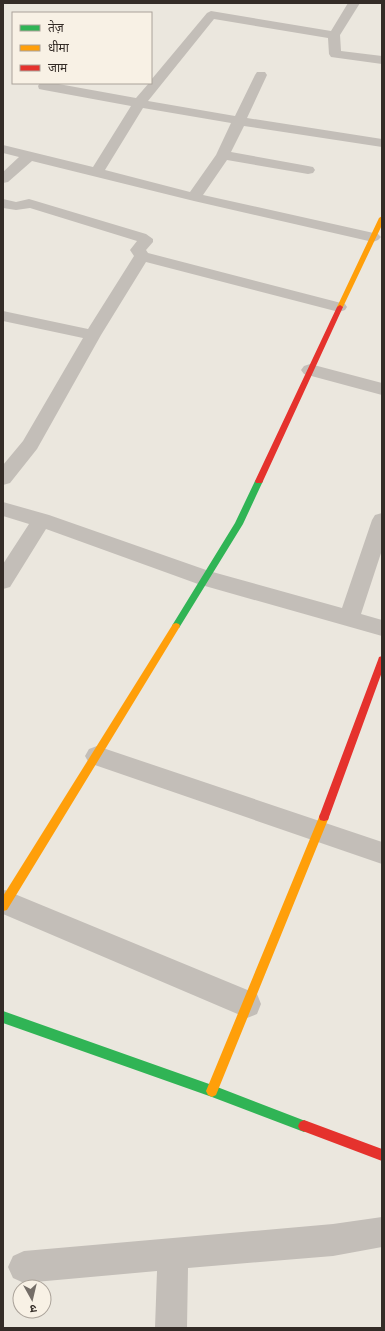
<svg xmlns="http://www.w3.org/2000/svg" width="385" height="1331" font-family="'Source Sans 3','Noto Sans Devanagari',sans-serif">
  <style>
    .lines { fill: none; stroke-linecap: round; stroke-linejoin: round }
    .street { fill: #c3beb8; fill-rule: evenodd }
    .fast { fill: #30b455; fill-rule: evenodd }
    .slow { fill: #ff9f0a; fill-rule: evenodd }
    .jam { fill: #e5322d; fill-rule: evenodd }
  </style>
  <rect width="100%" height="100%" fill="#ebe7de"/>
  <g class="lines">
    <path class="street" d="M348,3h12l-20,32 1,16 41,5v8l-51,-7 -2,-3 -1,-16 -114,-19 -66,82 87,15 20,-41 2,-3h8l2,3 -20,43 135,21v8l-138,-21 -13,26 77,14 5,1 2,3 -2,3 -5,1 -81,-14 -24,35 175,39 3,3 -3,3 -5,2 -179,-41 -162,-40 -24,21 -5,1v-11l16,-15 -16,-4v-8l90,22 38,-61 -87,-16 -5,-1 -1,-3 2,-3h13l83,15 13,-15h2v-3l56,-67 4,-2 120,20zM143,108l88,15 -15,32 -26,37 -85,-22z
      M3,199l13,3 13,-3 117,35 7,5v3l-7,8 2,3 197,51 2,3 -2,3 -6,2 -193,-50 -45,73 -64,114 -27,34 -7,2v-20l20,-24 60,-103 -80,-17v-10l85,18 46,-73 -4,-6 7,-9 -107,-33 -14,2 -13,-2z
      M310,364l72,19v12l-78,-21 -3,-4 3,-4z
      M3,502l46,13 160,56 133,37 30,-88 3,-5 7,-2v37l-21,64 21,6v16l-184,-52 -152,-55 -36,58 -7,2v-25l26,-40 -26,-8z
      M97,746l285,96v22l-293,-101 -4,-7 4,-7z
      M5,890l252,104 4,10 -4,10 -10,4 -244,-104v-23z
      M382,1217v30l-49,9 -145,12 -1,60h-32l2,-57 -133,12 -11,-5 -5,-11 5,-11 11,-5 309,-27z"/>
    <path class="fast" d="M259,478l4,3 -20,43 -64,104h-6l-1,-2 1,-2 62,-101 20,-42z
      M3,1011l209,74 96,37 2,4 -2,4 -4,2 -92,-35 -209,-74z"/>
    <path class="slow" d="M382,216v9l-39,82 -3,2 -2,-1 -1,-1 42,-89z
      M176,623l3,1 1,2 -1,2 -172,282 -4,1v-15l170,-272z
      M324,813l4,1 1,3 -113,278 -4,2 -4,-2 -2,-4 113,-274 1,-3z"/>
    <path class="jam" d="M340,305l3,2 -80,174 -1,2h-6l-1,-2 82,-174z
      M382,656v16l-53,145 -1,3 -4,1 -4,-1 -1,-3 59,-157 1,-3z
      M304,1120l78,29v12l-82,-31 -2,-4 2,-4z"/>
  </g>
  <rect width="385" height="1331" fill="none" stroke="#342c27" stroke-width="8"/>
  <rect x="12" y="12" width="140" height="72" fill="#f8f1e5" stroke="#aaa299"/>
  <rect x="20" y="25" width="20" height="6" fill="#30b455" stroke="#aaa299"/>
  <text x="48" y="32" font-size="12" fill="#342c27">तेज़</text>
  <rect x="20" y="45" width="20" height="6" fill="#ff9f0a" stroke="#aaa299"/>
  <text x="48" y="52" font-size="12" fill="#342c27">धीमा</text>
  <rect x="20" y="65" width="20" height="6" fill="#e5322d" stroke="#aaa299"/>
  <text x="48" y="72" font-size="12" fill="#342c27">जाम</text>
  <g transform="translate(32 1299) rotate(172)"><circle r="19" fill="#f8f1e5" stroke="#aaa299"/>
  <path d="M0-3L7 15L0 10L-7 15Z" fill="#746d67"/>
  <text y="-6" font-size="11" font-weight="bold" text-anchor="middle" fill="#342c27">उ</text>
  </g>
</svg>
